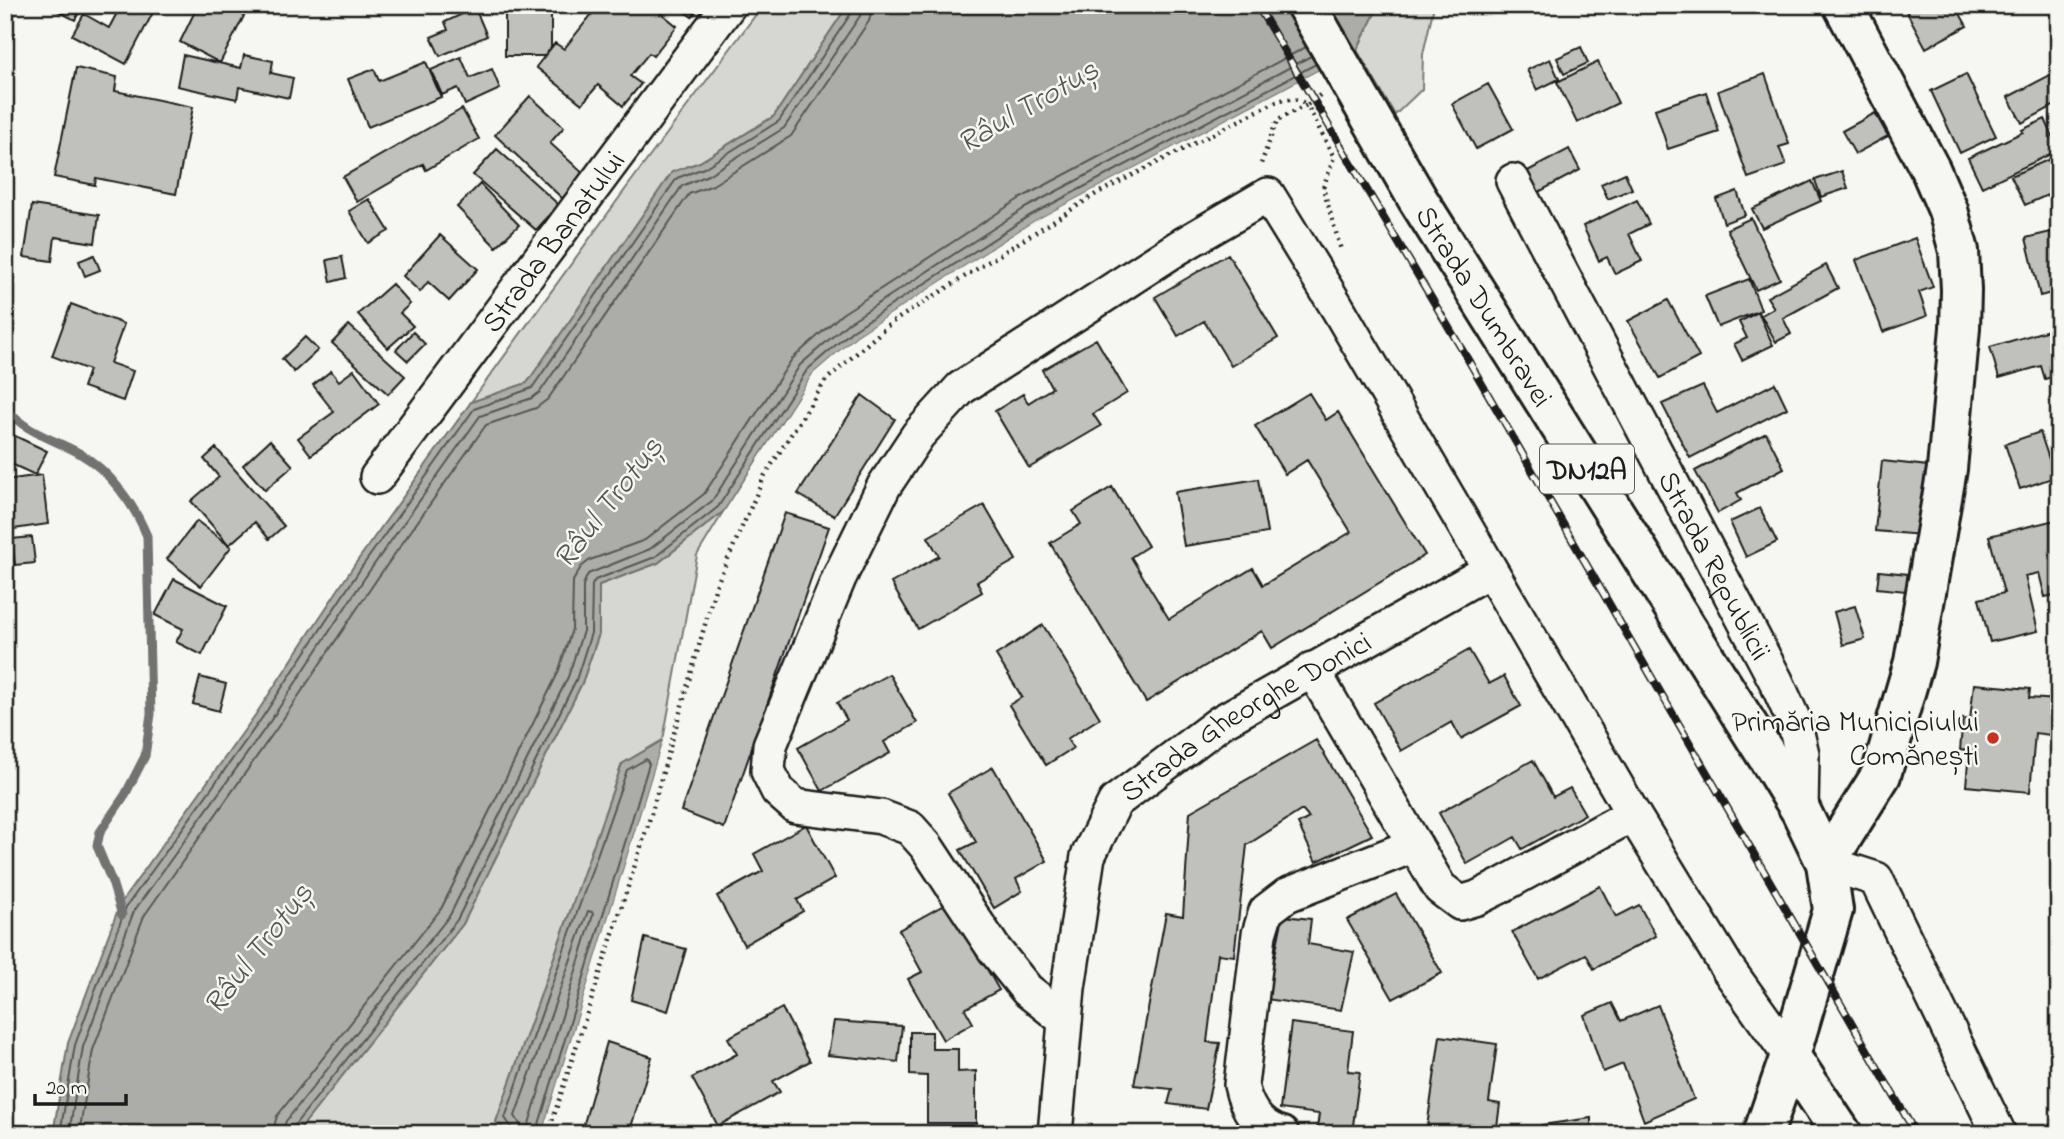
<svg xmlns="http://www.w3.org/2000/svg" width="2064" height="1139" font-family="'Indie Flower',sans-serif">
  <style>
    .green { fill: #d6d6d2; stroke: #797977; stroke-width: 2 }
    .water { fill: #acaca9; stroke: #727271; stroke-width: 2 }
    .pier { fill: #f6f6f2 }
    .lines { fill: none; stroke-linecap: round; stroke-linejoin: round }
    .shore { stroke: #565654; stroke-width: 2 }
    .stream { stroke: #727271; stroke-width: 9 }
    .building { fill: #c0c0bd; stroke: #1c1c1c; stroke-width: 2 }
    .street-casing { stroke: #1c1c1c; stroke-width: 38 }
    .secondary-casing { stroke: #1c1c1c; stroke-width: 44 }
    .primary-casing { stroke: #1c1c1c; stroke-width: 44 }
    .path { stroke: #1c1c1c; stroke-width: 4.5; stroke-dasharray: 2 5; stroke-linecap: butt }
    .street { stroke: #f6f6f2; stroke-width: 33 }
    .secondary { stroke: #f6f6f2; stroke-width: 38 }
    .primary { stroke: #f6f6f2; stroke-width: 38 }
    .rail-casing { stroke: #1c1c1c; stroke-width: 8 }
    .rail { stroke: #f6f6f2; stroke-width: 5; stroke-dasharray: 16; stroke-linecap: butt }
    .poi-dot { fill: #c8321e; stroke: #f6f6f2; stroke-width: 2.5 }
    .labels { text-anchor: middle; stroke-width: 5; stroke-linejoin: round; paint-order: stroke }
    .shield { fill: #f6f6f2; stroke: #5d5d5c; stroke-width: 2 }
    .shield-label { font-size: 28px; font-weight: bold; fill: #1c1c1c }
    .street-label { font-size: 30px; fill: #1c1c1c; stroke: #f6f6f2 }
    .poi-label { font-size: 30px; fill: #1c1c1c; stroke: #f6f6f2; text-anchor: end }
    .water-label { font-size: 32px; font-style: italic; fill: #565654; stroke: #f6f6f2 }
  </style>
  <rect width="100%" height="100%" fill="#f6f6f2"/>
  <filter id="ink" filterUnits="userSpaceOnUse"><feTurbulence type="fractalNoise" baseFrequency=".0143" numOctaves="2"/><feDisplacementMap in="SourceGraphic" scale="14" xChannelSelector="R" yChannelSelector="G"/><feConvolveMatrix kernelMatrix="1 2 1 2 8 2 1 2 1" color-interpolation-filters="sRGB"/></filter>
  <g filter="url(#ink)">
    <path class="green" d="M763,5h85l-74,111 -74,46 -28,10 -145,211 -56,19 156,-215z
      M1379,5h57l-3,5 -10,44 -1,35 -27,26 -38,-65z
      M724,511l-27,44 -34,185 -41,24 -126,358 13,12h-213l167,-210 119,-241 17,-49v-49l59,-22z"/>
    <path class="water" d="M848,5h531l-22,45 -324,172 -176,114 -44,38 -89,137 -66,52 -59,22v48l-17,50 -119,241 -167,210h-243l15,-91 52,-139 136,-190 99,-150 116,-162 56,-19 145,-211 28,-10 74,-46z
      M663,740l-121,394h-33l-13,-12 126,-358z"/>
    <path class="pier" d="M1357,50l1,3 -324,172 -175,114 -43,37 -89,137 -8,7 94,-146 44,-38 176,-114z
      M664,737l3,4 -121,393h-4z"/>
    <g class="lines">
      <path class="shore" d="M588,911l4,1 1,3 -65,212 -5,2 -8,-13z
        M60,1134l15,-89 51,-138 136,-189 99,-150 113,-159 58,-21 145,-210 27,-10 75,-47 73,-109 1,-7
        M69,1134l14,-87 51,-136 135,-188 99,-150 112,-157 52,-18 8,-6 142,-206 26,-11 76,-47 76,-112 2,-11
        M79,1134l14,-84 51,-134 133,-188 100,-149 109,-154 50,-17 12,-9 141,-205 24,-9 78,-49 78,-115 4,-16
        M272,1134l5,-18 164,-207 117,-236 14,-44 1,-48 8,-14 9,-7 55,-20 59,-46 88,-135 50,-45 177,-115 287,-152
        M282,1134l4,-13 164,-206 118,-238 15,-46v-46l5,-11 62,-25 62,-48 88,-136 48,-42 177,-115 286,-152
        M291,1134l2,-7 164,-207 119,-240 15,-47 1,-48 3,-5 60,-23 63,-50 89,-137 46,-40 176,-114 287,-152
        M513,1134l-1,-6 -7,-10 122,-348 19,-11 3,5 -113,370"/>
      <path class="stream" d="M5,408c20,24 48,31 74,45 30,17 55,51 68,83l4,178 -6,42 -20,39 -25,37 -3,14 15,36 10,33"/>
    </g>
    <path class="building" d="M46,5h37l-8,15z
      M121,5h36l-31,59 -54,-29 12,-21 25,14z
      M210,5h18l17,9 -25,49 -40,-21 17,-35 10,5z
      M429,5h25l-21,8z
      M505,5h46v43l-7,8h-39z
      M599,5h52l26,21 -24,30 -4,-3 -19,23 11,8 -18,22 -25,-21 -16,19 -46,-37 19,-24 9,6z
      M675,5h26l-9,12z
      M1903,5h52l12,21 -41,22z
      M475,8l12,28 -47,20 -9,-19 17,-7 -3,-8z
      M1581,47l7,16 -24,11 -7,-16z
      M183,55l58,13 3,-13 29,6 -2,12 22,5 -4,20 -50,-11 -2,12 -60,-13z
      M461,57l9,21 22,-9 8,20 -35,16 -7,-17 -16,7 -11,-25z
      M1550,59l9,20 -22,11 -10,-20z
      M426,62l15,35 -73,30 -20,-48 26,-10 5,12z
      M1598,62l20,41 -41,20 -20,-41z
      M76,68l41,9 -2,14 78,16 -17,87 -80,-16 -1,7 -41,-8z
      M2054,73l5,10v20l-37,20 -14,-26z
      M1765,74l24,70 -10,3 7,18 -38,13 -30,-87z
      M1966,74l30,62 -36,17 -29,-62z
      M1488,84l25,45 -37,20 -24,-45z
      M1706,92l13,40 -51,17 -13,-40z
      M530,96l34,31 -14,16 36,33 -22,24 -69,-65z
      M462,109l17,30 -53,31 -3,-6 -66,38 -14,-25z
      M1875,113l13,23 -33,18 -13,-23z
      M2045,119l14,31 -77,37 -14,-29 55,-26 -1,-2z
      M497,149l62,56 -23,25 -63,-55z
      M1569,149l11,21 -45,24 -11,-21z
      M2059,155v35l-34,15 -14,-29z
      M1842,171l6,17 -27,9 -6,-17z
      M1625,173l7,16 -24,10 -7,-15z
      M1812,181l9,20 -59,27 -10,-19z
      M480,184l39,41 -23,22 -39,-40z
      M1737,191l8,24 -21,8 -8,-24z
      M369,199l20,32 -21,12 -19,-32z
      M1637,200l12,24 -20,10 13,27 -27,13 -8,-17 -8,4 -16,-35z
      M32,205l67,10 -4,28 -40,-6 -3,24 -28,-4z
      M1751,218l29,61 -24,11 -29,-61z
      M2059,230v61l-19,5 -14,-58z
      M440,235l38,34 -29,32 -21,-19 -8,10 -17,-16z
      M1915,238l18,49 -14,5 8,24 -44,16 -27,-72z
      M1228,254l50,84 -47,28 -27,-45 -26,15 -23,-39z
      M94,255l6,15 -15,6 -6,-15z
      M342,257l4,21 -15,4 -4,-22z
      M1826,265l12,23 -55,30 8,16 -15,8 -15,-27 13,-7 -7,-11z
      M1749,279l12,31 -43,17 -13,-31z
      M392,284l18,20 -10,9 13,13 -25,22 -30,-34z
      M1668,300l31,57 -39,21 -32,-57z
      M71,304l53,20 -14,39 23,8 -10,30 -40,-14 6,-17 -37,-14z
      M1758,312l15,33 -31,15 -8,-16 13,-6 -8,-16z
      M349,325l56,51 -17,18 -56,-51z
      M2059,327v48l-14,4 -4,-13 -42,12 -9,-31z
      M413,332l12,12 -17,17 -12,-11z
      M305,337l13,13 -24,22 -12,-13z
      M1096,339l31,54 -34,21 8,12 -72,42 -34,-57 28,-17 5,9 24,-15 -10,-18z
      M354,370l25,34 -68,51 -13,-17 36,-26 -21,-27 18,-14 8,10z
      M1775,383l12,25 -97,50 -28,-54 41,-18 14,27z
      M1309,393l17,27 12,-8 87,143 -153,93 -10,-17 -116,71 -96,-159 31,-19 -8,-13 39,-24 36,59 -17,11 38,62 84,-51 10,17 88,-53 -44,-72 -22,14 -30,-48z
      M862,395l33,24 -61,97 -36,-22z
      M2059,424v28l-7,-27z
      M2040,432l15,45 -35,12 -15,-45z
      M1766,433l18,35 -47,25 4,7 -23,13 -23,-42z
      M13,435l34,16 -12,24 -30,-14v-9z
      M270,440l23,26 -28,24 -22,-25z
      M216,448l68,78 -15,13 -14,-17 -26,23 -38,-44 28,-24 -15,-18z
      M1882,461l46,5 -6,69 -47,-4z
      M42,475l6,49 -41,6 -2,-50z
      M1258,479l9,54 -83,13 -9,-54z
      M984,505l32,55 -39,22 5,10 -64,37 -27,-46 48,-27 -11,-19z
      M1760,508l17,34 -31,15 -16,-35z
      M785,513l44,14 -105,301 -43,-17z
      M2059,519v75l-14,3 -6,-24 -14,3 13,55 -48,11 -11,-43 25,-6 -15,-57z
      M197,521l34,26 -30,39 -34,-27z
      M32,537l3,26 -20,2 -3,-26z
      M1879,571l29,3 -2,17 -29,-3z
      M174,579l53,27 -25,49 -26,-13 7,-13 -28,-14z
      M1855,606l10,33 -22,6 -9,-33z
      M1043,625l57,93 -33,21 6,9 -27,17 -37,-60 13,-8 -26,-42z
      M1469,650l20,34 15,-8 17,30 -60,33 -9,-17 -51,29 -27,-48z
      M889,674l28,49 -33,19 6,11 -68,38 -24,-43 49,-28 -10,-17z
      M200,677l26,7 -7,27 -26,-7z
      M1974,684l56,5 -1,9 30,2v36l-24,-3 -5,59 -64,-6 3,-35 -9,-1 3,-31 7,1z
      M1316,740l56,95 -56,27 -18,-38 11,-6 -7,-8 -55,35 -13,111 -16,-2 -11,88 13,1 -14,66 -38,-5 4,-15 -38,-4 32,-172 17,3 7,-104z
      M1533,760l20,37 17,-9 15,26 -63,35 -7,-12 -48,27 -28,-51z
      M993,767l54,94 -31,18 6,12 -28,17 -34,-58 16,-8 -28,-49z
      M806,825l29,53 -38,22 6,11 -59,34 -27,-49 46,-25 -9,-17z
      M1600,886l16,31 23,-12 17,31 -62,33 -8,-15 -48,25 -26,-47z
      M1396,894l46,79 -49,26 -46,-79z
      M949,902l50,88 -34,19 8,14 -30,17 -35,-61 14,-7 -23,-42z
      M1283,916l28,3 -3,25 46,8 -13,58 -75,-11z
      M645,938l41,11 -18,62 -37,-11z
      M1612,1003l9,18 37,-16 36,94 -50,22 -21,-57 -20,8 -19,-57z
      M782,1008l28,53 -37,20 7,11 -62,34 -26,-48 45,-24 -9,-16z
      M834,1021l68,5 -4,36 -70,-7z
      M1291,1023l62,8 -5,40 12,1 -8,61 -35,-5 2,-14 -39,-5z
      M910,1032h22v17h26v23l18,-1v52h-49v-47l-17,-1z
      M1440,1036l57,8 -8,58 11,2 -4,30h-70z
      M607,1042l45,15 -23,77h-48z
      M1591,1118v16h-49l-1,-9z
      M1655,1126l22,8h-25z
      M1610,1127l21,7h-24z"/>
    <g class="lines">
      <g class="street-casing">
        <g id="street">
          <path id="s1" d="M1513,181l263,500 18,40 8,33 -1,57"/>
          <path id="s2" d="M377,477l352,-472"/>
          <path d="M1312,669l128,219 20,15 17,-5 20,-10 136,-74"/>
          <path d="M1826,863l50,16 123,255"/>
          <path d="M1065,1020l-38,-30 -33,-41 -68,-103 -16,-18 -29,-11 -86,-11 -17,-15 -10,-20 2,-26 69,-167 45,-92 34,-51 43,-47 218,-141 89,-52 69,112 296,507 95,155 62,87"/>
          <path id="s3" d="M1055,1134l13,-146 20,-132 27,-54 106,-80 269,-152"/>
          <path d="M1282,1134c-24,-6 -36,-26 -41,-49l18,-151 7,-23 21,-16 128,-50"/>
        </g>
      </g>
      <g class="secondary-casing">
        <path id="secondary" d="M1826,863l55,-88 33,-113 33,-193 13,-141 1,-38 -2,-39 -11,-41 -17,-39 -88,-166
          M1763,1134l27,-78"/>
      </g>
      <g class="primary-casing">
        <g id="primary">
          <path id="s4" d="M1306,5l111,193 360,574 24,39 25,52 7,47 -43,146 52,78"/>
        </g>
      </g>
      <path class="path" d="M1320,95l-13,10 27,52 -11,31 18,62
        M548,1134l99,-306 69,-242 49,-111 61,-95 65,-57 205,-129 179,-92c13,-4 21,-5 32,3l-30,15 -16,44"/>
      <use href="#street" class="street"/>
      <use href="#secondary" class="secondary"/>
      <use href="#primary" class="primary"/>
      <g class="rail-casing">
        <path id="rail" d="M1257,5l210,353 449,776"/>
      </g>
      <use href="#rail" class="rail"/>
    </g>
  </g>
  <circle class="poi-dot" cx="1993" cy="738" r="7"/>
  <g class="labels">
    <rect class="shield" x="1540" y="444.5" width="94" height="49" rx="5"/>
    <g class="shield-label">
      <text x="1587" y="479">DN12A</text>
    </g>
    <g class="street-label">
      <text dy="10" stroke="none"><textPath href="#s2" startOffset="294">Strada Banatului</textPath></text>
      <text dy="10" stroke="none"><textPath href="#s4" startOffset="350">Strada Dumbravei</textPath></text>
      <text dy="10" stroke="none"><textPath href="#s1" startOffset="434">Strada Republicii</textPath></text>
      <text dy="10" stroke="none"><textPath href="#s3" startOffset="497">Strada Gheorghe Donici</textPath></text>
    </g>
    <g class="poi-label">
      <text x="1979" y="731">Primăria Municipiului<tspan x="1979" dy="34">Comănești</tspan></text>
    </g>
    <g class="water-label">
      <text transform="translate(1027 105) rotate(-30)" y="11">Râul Trotuș</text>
      <text transform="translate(607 502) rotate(-52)" y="11">Râul Trotuș</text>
      <text transform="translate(257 948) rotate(-52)" y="11">Râul Trotuș</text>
    </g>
  </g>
  <rect width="2064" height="1139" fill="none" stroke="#f6f6f2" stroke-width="28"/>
  <rect x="14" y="14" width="2036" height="1111" fill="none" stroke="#1c1c1c" stroke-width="2.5" filter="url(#ink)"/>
  <path d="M35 1094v10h91v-10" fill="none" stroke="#1c1c1c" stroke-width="3.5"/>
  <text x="46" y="1094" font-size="21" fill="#1c1c1c" stroke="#f6f6f2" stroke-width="5" paint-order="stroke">20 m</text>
</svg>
